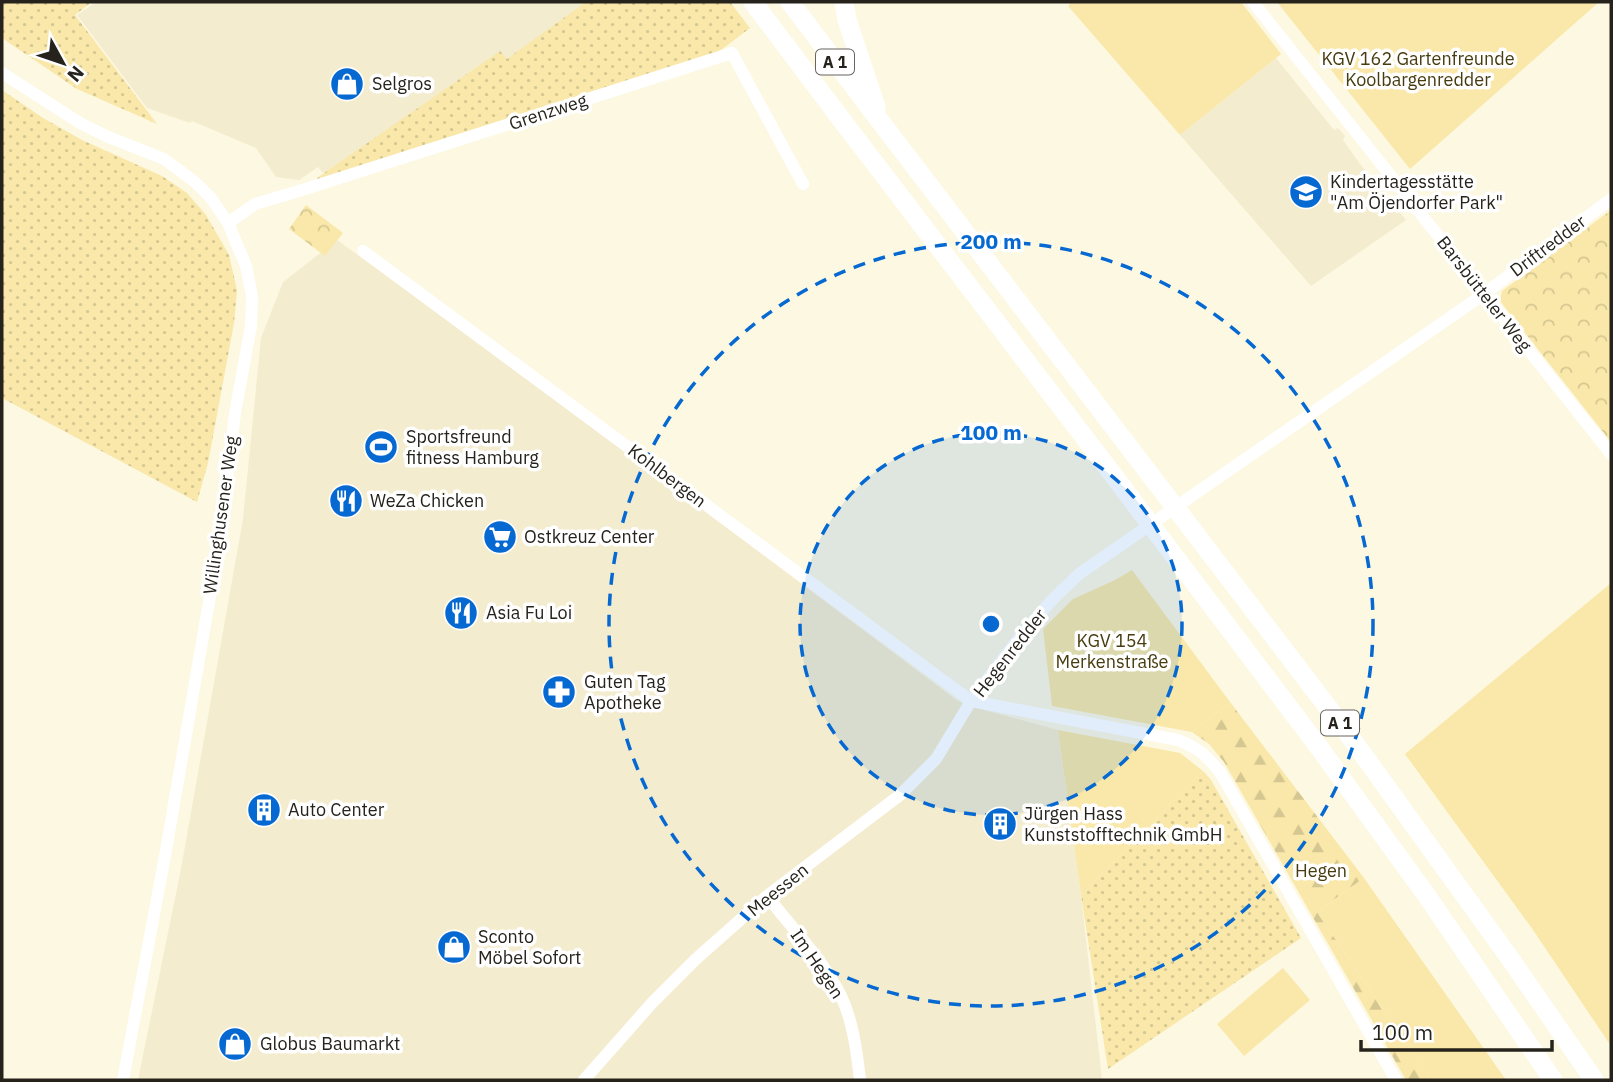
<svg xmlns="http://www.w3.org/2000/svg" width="1613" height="1082" font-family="'IBM Plex Sans',sans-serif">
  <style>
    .built { fill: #f4eccf }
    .grass { fill: url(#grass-dots) }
    .forest { fill: url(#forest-firs) }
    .park { fill: url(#park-crowns) }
    .garden { fill: #f9e8a9 }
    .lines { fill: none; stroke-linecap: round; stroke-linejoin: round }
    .minor { stroke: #fff; stroke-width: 12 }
    .highway { stroke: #fff; stroke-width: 19 }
    .ring { fill: none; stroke: #0669d2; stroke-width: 3.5; stroke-dasharray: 12 9 }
    .labels { text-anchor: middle; stroke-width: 7; stroke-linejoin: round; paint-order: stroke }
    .shield { fill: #fff; stroke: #676560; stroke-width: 2 }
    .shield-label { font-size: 16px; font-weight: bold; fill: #26231c }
    .park-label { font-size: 18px; fill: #473c0f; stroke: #fff }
    .poi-label { font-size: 18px; fill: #26231c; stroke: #fff; text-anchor: start }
    .street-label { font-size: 18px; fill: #26231c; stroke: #fff }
    .centre { fill: #0669d2; stroke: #fff; stroke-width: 3.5 }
    .ring-label { font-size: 21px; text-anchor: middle; font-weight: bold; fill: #0669d2; stroke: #fff; stroke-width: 7; stroke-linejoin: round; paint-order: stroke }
  </style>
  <defs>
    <pattern id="grass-dots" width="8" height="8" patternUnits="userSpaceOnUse" patternTransform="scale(1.75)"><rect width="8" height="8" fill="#f9e8a9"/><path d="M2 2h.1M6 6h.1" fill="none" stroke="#d5c791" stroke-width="1.8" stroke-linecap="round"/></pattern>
    <pattern id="forest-firs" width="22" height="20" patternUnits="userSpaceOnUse" patternTransform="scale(1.75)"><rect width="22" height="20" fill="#f9e8a9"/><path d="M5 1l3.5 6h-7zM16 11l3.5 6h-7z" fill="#d5c791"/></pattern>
    <pattern id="park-crowns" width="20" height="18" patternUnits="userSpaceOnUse" patternTransform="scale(1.75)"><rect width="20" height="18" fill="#f9e8a9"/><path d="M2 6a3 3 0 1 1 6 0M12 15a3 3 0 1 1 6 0" fill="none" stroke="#d5c791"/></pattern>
  </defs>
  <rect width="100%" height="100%" fill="#fdf8e2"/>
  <path class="built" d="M96,2h609l-382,171 -5,-6 -19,13 -23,-3 -20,-29 -64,-27 -2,2 -43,-15 -70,-93z
    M1276,58l58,72 4,-2 7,8 -2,4 17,24 46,56 -95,66 -131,-151z
    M337,240l205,149 413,310 11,6 92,25 23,165 21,185h-964l43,-211 62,-350 18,-181 22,-56z"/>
  <path class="grass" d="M2,2h90l-17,13 82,109 -80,-35 -75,-51z
    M586,2h144l20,26 -33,25 -399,128 -1,-3 183,-127 7,8z
    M2,90l41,28 39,22 80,36 25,17 19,22 23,40 8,35 -3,33 -26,140 -11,39 -195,-104z
    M1203,771l8,9 90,158 -193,131 -27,-174z"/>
  <path class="forest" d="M1230,702l134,176 -47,34 114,168h-25l-182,-318 -15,-18 -17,-12z"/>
  <path class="park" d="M306,205l37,28 -18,23 -36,-27z
    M1611,210v232l-111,-141 2,-10z"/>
  <path class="garden" d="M1072,2h169l40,52 -101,81 -112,-129z
    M1277,2h322l-189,167z
    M1132,570l98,132 -38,30 -140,-26 -9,-77 30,-30 42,-19z
    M1611,583v463l-80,-119 -126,-173z
    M1058,730l122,23 23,18 -122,124z
    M1364,878l142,202h-75l-114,-168z
    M1283,968l27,32 -66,56 -27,-32z"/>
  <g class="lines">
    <path class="minor" d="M1253,2l358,452
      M2,73l78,50 26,13 58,23 31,23 16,16 17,25 18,43 6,30 -1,30 -16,87 -16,131 -54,312 -42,224
      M228,223l27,-19 44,-13 433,-138 71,131
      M363,251l608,450 207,39c20,8 28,15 42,32l176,308
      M767,896c25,32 56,64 74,100 12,25 16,57 19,84
      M584,1080l68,-77 44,-44 71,-63 133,-101 36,-36 35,-58 51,-67 31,-35 26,-25 405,-280 127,-95"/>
    <path class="highway" d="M753,2l88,117 276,361 204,270 106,146 126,184
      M790,2l90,119 466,610 163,226 85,123
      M844,2l3,18 29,87"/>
  </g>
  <circle cx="991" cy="624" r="191" fill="#0669d2" fill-opacity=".12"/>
  <g class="ring">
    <circle cx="991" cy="624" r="191"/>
    <circle cx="991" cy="624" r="382"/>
  </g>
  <defs>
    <g id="shop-disc" transform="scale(1.75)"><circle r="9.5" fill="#0669d2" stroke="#fff"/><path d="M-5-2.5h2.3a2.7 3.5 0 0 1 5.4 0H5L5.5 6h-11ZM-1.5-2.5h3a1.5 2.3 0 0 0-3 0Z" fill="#fff"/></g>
    <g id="school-disc" transform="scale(1.75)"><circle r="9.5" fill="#0669d2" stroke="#fff"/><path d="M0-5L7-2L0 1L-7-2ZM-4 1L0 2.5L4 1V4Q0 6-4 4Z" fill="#fff"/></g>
    <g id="stadium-disc" transform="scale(1.75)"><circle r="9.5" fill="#0669d2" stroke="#fff"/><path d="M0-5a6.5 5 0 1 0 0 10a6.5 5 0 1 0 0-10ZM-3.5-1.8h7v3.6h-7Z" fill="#fff"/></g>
    <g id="restaurant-disc" transform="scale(1.75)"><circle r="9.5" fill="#0669d2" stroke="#fff"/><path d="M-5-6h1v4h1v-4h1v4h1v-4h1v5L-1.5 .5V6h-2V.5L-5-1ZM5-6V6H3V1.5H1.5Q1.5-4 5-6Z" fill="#fff"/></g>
    <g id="supermarket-disc" transform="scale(1.75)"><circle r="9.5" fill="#0669d2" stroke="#fff"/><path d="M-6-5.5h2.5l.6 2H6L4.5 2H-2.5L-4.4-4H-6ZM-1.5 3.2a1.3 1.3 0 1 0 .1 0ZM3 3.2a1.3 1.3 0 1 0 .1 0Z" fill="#fff"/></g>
    <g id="pharmacy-disc" transform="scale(1.75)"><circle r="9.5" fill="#0669d2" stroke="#fff"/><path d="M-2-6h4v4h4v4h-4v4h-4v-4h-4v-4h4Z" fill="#fff"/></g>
    <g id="building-disc" transform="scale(1.75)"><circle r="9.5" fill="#0669d2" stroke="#fff"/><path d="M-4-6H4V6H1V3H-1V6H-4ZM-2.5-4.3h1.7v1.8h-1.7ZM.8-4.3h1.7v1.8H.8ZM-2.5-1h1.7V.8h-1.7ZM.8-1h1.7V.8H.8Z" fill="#fff"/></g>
  </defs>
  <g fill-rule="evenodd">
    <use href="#shop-disc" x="347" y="84"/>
    <use href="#school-disc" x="1306" y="192"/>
    <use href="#stadium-disc" x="381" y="447"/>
    <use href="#restaurant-disc" x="346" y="501"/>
    <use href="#supermarket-disc" x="500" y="537"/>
    <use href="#restaurant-disc" x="461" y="613"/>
    <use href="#pharmacy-disc" x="559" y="692"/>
    <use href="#building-disc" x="264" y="810"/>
    <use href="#building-disc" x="1000" y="824"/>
    <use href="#shop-disc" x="454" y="947"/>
    <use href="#shop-disc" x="235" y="1044"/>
  </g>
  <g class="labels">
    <g class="shield">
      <rect x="816" y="49.5" width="38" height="25" rx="5"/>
      <rect x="1321" y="710.5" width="38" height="25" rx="5"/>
    </g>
    <g class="shield-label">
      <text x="835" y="68">A 1</text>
      <text x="1340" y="729">A 1</text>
    </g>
    <g class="park-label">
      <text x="1418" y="65">KGV 162 Gartenfreunde<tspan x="1418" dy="21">Koolbargenredder</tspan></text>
      <text x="1112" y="647">KGV 154<tspan x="1112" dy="21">Merkenstraße</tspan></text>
      <text x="1321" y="877">Hegen</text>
    </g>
    <g class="poi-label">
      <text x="372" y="90">Selgros</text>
      <text x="1330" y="188">Kindertagesstätte<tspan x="1330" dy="21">"Am Öjendorfer Park"</tspan></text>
      <text x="406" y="443">Sportsfreund<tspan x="406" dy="21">fitness Hamburg</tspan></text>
      <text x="370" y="507">WeZa Chicken</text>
      <text x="524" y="543">Ostkreuz Center</text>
      <text x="486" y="619">Asia Fu Loi</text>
      <text x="584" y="688">Guten Tag<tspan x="584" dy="21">Apotheke</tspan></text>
      <text x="288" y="816">Auto Center</text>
      <text x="1024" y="820">Jürgen Hass<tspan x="1024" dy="21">Kunststofftechnik GmbH</tspan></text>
      <text x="478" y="943">Sconto<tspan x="478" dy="21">Möbel Sofort</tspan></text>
      <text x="260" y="1050">Globus Baumarkt</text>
    </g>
    <g class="street-label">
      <text transform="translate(548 112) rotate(-18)" y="6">Grenzweg</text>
      <text transform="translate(1548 246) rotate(-37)" y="6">Driftredder</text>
      <text transform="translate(1484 294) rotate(52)" y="6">Barsbütteler Weg</text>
      <text transform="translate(667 476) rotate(37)" y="6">Kohlbergen</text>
      <text transform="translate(221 515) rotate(-82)" y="6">Willinghusener Weg</text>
      <text transform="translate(1010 653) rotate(-52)" y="6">Hegenredder</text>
      <text transform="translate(778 890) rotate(-39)" y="6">Meessen</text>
      <text transform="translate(817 964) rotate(56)" y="6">Im Hegen</text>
    </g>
  </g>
  <circle cx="991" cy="624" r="10" class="centre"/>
  <g class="ring-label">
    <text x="991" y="249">200 m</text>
    <text x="991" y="440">100 m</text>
  </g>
  <rect width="1613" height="1082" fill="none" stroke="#26231c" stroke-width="7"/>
  <g transform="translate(63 63) rotate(130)" stroke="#ffffff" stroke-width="5" paint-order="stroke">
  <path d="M0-5L12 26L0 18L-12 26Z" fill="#26231c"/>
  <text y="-10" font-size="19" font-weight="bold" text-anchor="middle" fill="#26231c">N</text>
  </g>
  <path d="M1361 1040v10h191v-10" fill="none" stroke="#26231c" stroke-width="3.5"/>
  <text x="1372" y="1040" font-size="21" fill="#26231c" stroke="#ffffff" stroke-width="5" paint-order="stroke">100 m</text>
</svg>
